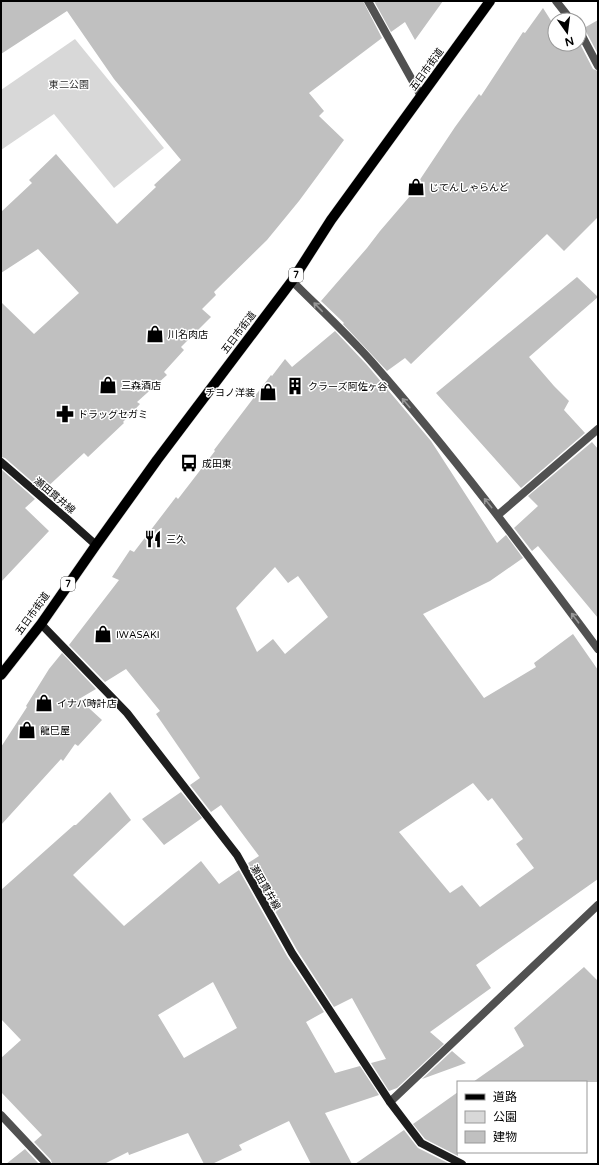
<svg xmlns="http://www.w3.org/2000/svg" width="599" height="1165" font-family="'Varela Round','Noto Sans JP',sans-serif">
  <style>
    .green { fill: #d8d8d8 }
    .building { fill: #c0c0c0; fill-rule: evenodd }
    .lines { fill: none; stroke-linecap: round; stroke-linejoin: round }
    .primary-casing { stroke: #dbdbdb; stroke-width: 11 }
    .street { stroke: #515151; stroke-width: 8 }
    .secondary { stroke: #1e1e1e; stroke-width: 8 }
    .primary { stroke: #000; stroke-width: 10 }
    .oneway { stroke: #979797 }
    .labels { text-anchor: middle; stroke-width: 3; stroke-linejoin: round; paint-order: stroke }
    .shield { fill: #fff; stroke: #4c4c4c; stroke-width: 1 }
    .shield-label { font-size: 9px; font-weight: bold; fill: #000 }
    .street-label { font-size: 10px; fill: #000; stroke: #fff }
    .park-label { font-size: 10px; fill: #2f2f2f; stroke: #fff }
    .poi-label { font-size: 10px; fill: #000; stroke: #fff; text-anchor: start }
  </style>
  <rect width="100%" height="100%" fill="#fff"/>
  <path class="green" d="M75,39l89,109 -50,40 -60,-74 -53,36v-60z"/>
  <path class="building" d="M1,1h362l19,37 -73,55 15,18 -5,5 25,24 -45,61 -32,39 -53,52 2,3 -14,14 9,8 -30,30 3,3 -20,22 3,3 -30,27 3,2 -17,18 1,1 -36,34 -4,-4 -41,38 -38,-33 -4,-1v-155l33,32 45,-41 -41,-44 -37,24v-61l31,-29 -3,-3 27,-26 61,70 39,-37 -2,-2 27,-25 -67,-81 -47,-68 -66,43z
    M374,1h69l-28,39 -10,-18 -14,10z
    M543,8l12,19v17h24v-2l14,27 5,2v146l-34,34 -17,-17 -136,130 -6,-6 -18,13 -44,-47 1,-1 -23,-22 46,-53 13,-17 30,-35h-1l46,-69 24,-33 2,2 42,-64 2,1z
    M598,20v34l-14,-26z
    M577,277l21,20 -69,60 25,29 15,15 -5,9 21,23 -64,55 -85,-95z
    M335,331l32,34 64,76 66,102 9,-8 17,23 -33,23 -67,33 61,84 52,-31 -2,-4 39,-29 25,36v209l-122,86 15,23 -61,44 14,12 -47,44 -8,3 -18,-28 15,-4 -34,-61 -18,9 -37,-57 -49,-87 11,-7 -38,-51 -10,7 -21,-27 10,-7 -44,-64 4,-3 -34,-42 -21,13 -36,-37 50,-65 -7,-3 18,-27 4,2 42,-55 2,2 37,-48 -1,-1 57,-75 1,1 13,-17 7,8zM275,567l13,16 10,-7 30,41 -43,37 -12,-15 -16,13 -21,-44zM473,783l15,18 4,-3 31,41 -7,5 18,24 -54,39 -18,-22 -12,8 -51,-61z
    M592,442l6,7v169l-60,-72 -6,5 -18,-23 24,-22 -10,-10z
    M1,469l34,30 -10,9 24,23 -48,51z
    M62,653l34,36 -17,10 23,21 -24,26 -3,-2 -12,17 -2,-2 -60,66v-78l26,-40 -1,-1 23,-37z
    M110,792l21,28 -58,55 51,51 77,-65 18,23 20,-14 48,86 37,56 -18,10 29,51 25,-7 19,29 -54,18 27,51h-41l-22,-43 -50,24 3,5 -30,14h-8l-16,-31 -59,22 -1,-3 -24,12h-52l-1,-4 -17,-18 8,-7 -41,-43v-34l20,-18 -20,-21v-129l73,-65h2zM213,982l24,46 -53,30 -26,-43z
    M181,792l21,26 -38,27 -22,-26z
    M584,967l14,14v101h-125l51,-36 -10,-18z
    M452,1051l14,12 -44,16z
    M458,1092v64l-33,-17 -12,-15z
    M404,1130l14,18 32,16h-95z
    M25,1149l14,15h-33z"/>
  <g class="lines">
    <g class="primary-casing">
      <path id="primary" d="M1,675l40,-51 55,-79 61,-85 135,-179 39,-61 159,-219"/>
    </g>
    <path class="street" d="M368,1l53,95
      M556,1l15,19
      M579,30l19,36
      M292,281c26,26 54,52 79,80 81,92 154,190 227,288
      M498,515l100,-86
      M390,1102l208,-197
      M1,1115l46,49"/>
    <path class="secondary" d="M1,462l66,57 29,26
      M41,624l86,89 110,142 55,98 98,149 31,41 41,21"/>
    <use href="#primary" class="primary"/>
  </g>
  <defs><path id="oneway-shaft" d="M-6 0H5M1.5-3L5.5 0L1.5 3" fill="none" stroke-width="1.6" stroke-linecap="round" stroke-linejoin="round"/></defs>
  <g class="oneway">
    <use href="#oneway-shaft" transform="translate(318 307) rotate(-134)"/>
    <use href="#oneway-shaft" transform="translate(406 403) rotate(-130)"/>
    <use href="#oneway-shaft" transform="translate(488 503) rotate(-129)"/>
    <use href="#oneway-shaft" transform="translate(575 618) rotate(-127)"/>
  </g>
  <defs>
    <g id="shop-bare" transform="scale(1.38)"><path d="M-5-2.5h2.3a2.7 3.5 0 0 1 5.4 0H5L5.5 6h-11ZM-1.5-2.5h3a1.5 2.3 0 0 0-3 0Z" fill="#000" stroke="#fff" stroke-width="2.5" paint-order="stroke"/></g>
    <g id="building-bare" transform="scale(1.38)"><path d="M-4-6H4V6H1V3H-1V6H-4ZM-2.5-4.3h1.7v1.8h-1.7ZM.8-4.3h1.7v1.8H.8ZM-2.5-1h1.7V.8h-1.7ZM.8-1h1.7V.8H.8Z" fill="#000" stroke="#fff" stroke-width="2.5" paint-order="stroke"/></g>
    <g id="pharmacy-bare" transform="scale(1.38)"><path d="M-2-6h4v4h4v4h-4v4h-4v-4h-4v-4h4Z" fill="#000" stroke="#fff" stroke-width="2.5" paint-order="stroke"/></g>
    <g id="bus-bare" transform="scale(1.38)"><path d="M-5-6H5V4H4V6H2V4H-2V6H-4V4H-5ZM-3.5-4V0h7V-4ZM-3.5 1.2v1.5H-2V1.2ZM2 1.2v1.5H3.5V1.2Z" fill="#000" stroke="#fff" stroke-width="2.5" paint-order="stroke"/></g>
    <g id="restaurant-bare" transform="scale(1.38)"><path d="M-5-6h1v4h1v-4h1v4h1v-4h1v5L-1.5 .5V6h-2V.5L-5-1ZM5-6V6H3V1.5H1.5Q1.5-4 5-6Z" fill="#000" stroke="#fff" stroke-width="2.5" paint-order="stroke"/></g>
  </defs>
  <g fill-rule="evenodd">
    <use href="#shop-bare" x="416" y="187"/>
    <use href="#shop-bare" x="155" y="334"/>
    <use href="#shop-bare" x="108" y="385"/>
    <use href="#building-bare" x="295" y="386"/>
    <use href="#shop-bare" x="268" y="392"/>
    <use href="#pharmacy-bare" x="65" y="414"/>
    <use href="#bus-bare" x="189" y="463"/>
    <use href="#restaurant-bare" x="153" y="539"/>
    <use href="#shop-bare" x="103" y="634"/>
    <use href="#shop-bare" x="44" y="703"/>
    <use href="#shop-bare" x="27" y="730"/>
  </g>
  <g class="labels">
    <g class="shield">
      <rect x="289" y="268" width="14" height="14" rx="3"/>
      <rect x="61" y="577" width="14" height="14" rx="3"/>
    </g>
    <g class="shield-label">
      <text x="296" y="278">7</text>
      <text x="68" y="587">7</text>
    </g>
    <g class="street-label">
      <text transform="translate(426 69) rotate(-54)" y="4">五日市街道</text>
      <text transform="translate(238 332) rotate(-53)" y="4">五日市街道</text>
      <text transform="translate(55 495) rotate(40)" y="4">瀬田貫井線</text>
      <text transform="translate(32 613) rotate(-54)" y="4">五日市街道</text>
      <text transform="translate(266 887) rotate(60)" y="4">瀬田貫井線</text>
    </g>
    <g class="park-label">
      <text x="69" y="88">東二公園</text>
    </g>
    <g class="poi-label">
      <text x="429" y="191">じてんしゃらんど</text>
      <text x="168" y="338">川名肉店</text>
      <text x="121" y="389">三森酒店</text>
      <text x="308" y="390">クラーズ阿佐ヶ谷</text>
      <text x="255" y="396" text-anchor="end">チヨノ洋装</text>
      <text x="78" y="418">ドラッグセガミ</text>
      <text x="202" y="467">成田東</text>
      <text x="166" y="543">三久</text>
      <text x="116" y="638">IWASAKI</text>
      <text x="57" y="707">イナバ時計店</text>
      <text x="40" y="734">龍巳屋</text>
    </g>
  </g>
  <rect width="599" height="1165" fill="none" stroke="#000000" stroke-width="4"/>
  <rect x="457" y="1081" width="130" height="72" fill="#ffffff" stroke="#999999"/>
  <rect x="465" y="1094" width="20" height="6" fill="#000000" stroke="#999999"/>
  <text x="493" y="1101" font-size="12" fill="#000000">道路</text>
  <rect x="465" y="1111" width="20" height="12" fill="#d8d8d8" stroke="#999999"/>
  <text x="493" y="1121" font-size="12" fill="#000000">公園</text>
  <rect x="465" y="1131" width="20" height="12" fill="#c0c0c0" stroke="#999999"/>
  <text x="493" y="1141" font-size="12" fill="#000000">建物</text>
  <g transform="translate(567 32) rotate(166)"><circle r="19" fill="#ffffff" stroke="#999999"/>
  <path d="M0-3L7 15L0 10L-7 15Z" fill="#000000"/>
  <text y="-6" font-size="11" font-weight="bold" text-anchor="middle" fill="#000000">N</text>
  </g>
</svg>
